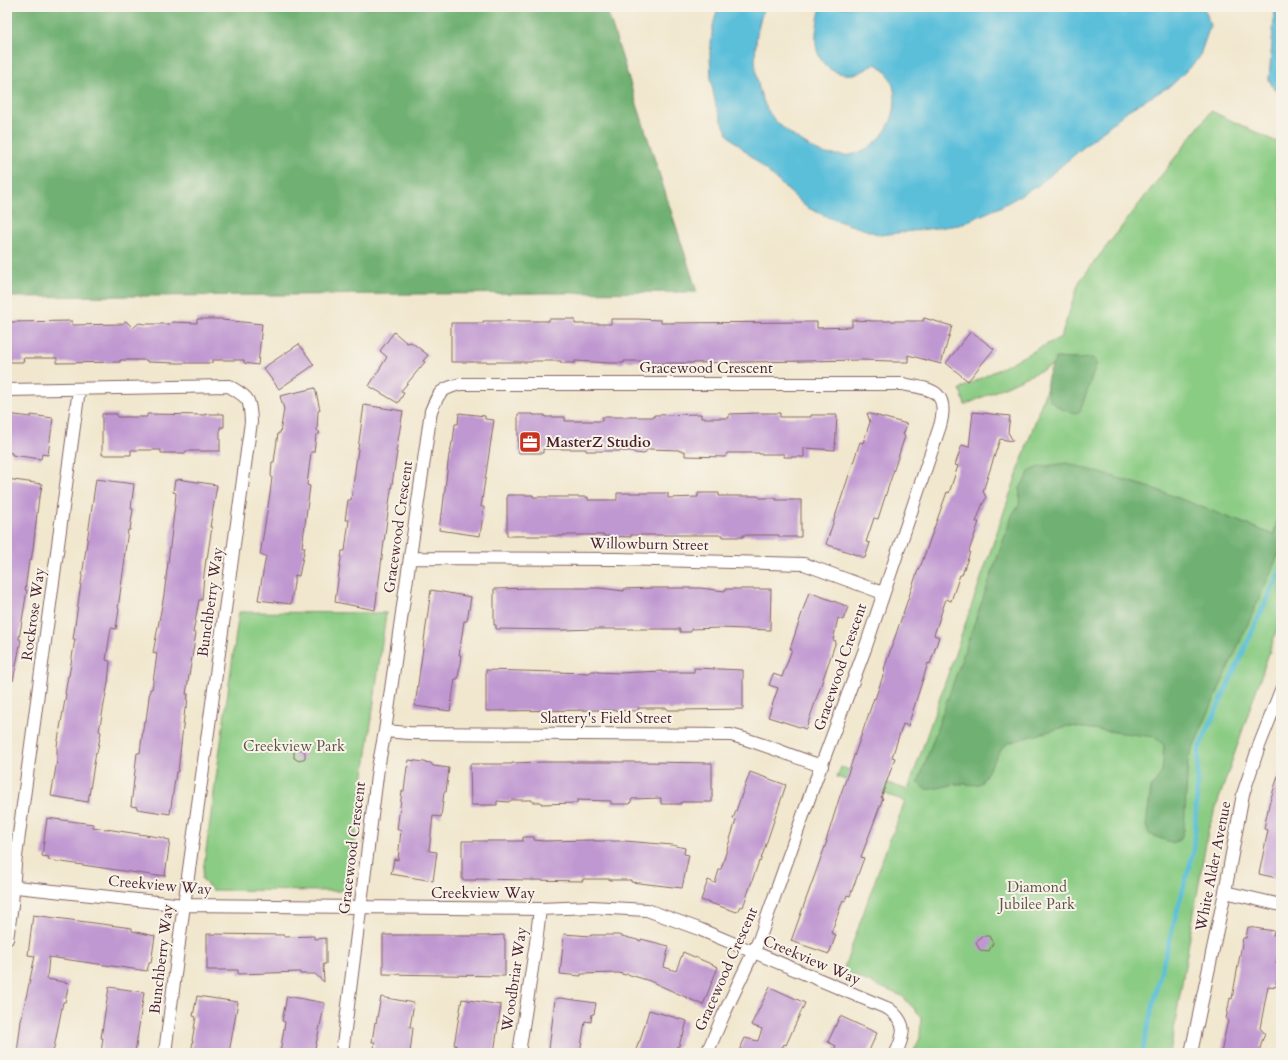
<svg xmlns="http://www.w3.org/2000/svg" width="1288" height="1060" font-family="Cardo,serif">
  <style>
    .green { fill: #8bcc84; stroke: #6a7658 }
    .forest { fill: #70b072; stroke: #5d684e }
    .water { fill: #5bbfda; stroke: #526f82 }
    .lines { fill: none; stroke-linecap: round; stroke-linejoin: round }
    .stream { stroke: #5bbfda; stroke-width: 4.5 }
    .building { fill: #c098d1 }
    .street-casing { stroke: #846564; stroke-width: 14 }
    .street { stroke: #fff; stroke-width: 12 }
    .labels { text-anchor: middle; stroke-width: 4; stroke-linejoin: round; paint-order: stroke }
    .street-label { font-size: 15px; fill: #4a1f2b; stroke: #f7f3e8 }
    .poi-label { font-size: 15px; font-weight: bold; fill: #4a1f2b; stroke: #f7f3e8; text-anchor: start }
    .park-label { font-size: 15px; fill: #5e5346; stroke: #f7f3e8 }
  </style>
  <rect width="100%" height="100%" fill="#f7f3e8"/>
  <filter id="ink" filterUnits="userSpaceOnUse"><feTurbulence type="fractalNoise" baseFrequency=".025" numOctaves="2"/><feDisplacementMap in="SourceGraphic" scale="8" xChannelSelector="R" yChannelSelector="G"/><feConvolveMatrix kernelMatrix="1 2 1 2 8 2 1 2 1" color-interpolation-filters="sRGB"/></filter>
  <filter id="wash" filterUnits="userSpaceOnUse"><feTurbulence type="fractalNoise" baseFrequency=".012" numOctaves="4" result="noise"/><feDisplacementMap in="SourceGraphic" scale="16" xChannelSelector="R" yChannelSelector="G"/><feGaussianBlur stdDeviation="0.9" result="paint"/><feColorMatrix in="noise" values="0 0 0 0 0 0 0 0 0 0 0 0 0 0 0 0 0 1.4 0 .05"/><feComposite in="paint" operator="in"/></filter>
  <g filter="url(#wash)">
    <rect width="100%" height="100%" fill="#f1e7ce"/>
    <path class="green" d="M1211,111l70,33v474l-73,213 -38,222h-257l7,-15 1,-22 -19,-20 -59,-25 48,-136 3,-4 11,-30 -68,-24 4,-10 67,23 147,-426 -90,41 -5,-16 101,-52 18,-55z
      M239,612l147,1 -37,273 -9,5 -128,-1 -10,-11z"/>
    <path class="forest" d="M7,7h599l91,285 -690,5z
      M1056,358l21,1 14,-1 4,1 2,3 -17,50c-7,2 -11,0 -18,-3 -23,-10 -16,-33 -6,-51z
      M1281,454v95l-93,210 -4,71 -3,9 -8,4 -24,-9 -3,-8 5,-38 11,-16 2,-27 -10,-8 -86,-11 -60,17 -7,6 -20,34c-10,3 -9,1 -18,1 -12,-1 -25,6 -38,5l-7,-6 95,-270 6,-7 1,-18 10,-17 9,-4 28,-4 88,26 119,46 7,-38 -7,-26z"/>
    <path class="water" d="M718,7h47c-12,25 -13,68 -2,93 2,6 6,13 10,18 9,11 39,33 53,36 4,1 8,1 12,1 4,0 9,1 12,0 13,-3 22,-9 31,-18 10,-13 14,-23 14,-39 -1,-15 -6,-28 -20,-34 -7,4 -15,10 -23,10 -20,2 -34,-11 -36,-30 -1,-12 2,-25 5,-37h382l4,8 3,11 -11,32 -27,27 -44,25 -91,76 -37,21 -41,18 -78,10 -49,-16 -26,-12 -78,-72 -12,-29 -5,-25 -1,-29 3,-26z
      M1275,7h6v87l-8,-6 -4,-9z"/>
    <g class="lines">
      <path class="stream" d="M1142,1053l19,-82 33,-122 5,-101 82,-179"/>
    </g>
    <g id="blocks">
      <path class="building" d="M924,318l28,8 -11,38 -33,-9v7h-15l-1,-1 -31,-1 -167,3h-42v-2h-28v2h-13l-36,-2v2h-14v-2h-29v1h-81v-39h32v-2h66v-2h26v5h36v-5h26l24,1v3l156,-1v6l35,-1v-7l21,1h50z
        M197,319h25v1l40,4 -4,41 -14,-2v-3h-32v3h-35l-30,-1v-2h-27v2l-63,1v-5h-34l1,4h-15v-40l63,-1v4l50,-1 4,-3 7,7 6,-5 6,1h25l2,-2 25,1z
        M971,331l23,18 -26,32 -22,-18z
        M394,332l13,11 4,-1 17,13 -5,6 2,1 -24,29 3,2 -6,10 -29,-17 18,-29 -7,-6z
        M299,344l15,21 -35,24 -16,-21z
        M315,388l5,22 -2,1 -1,19 3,3 -4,3 -2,16h-3l-4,33 3,1 -8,61h3l-6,29 -4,-1 -4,29 -33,-4 8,-44 -6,-1 10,-61 2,-17 -1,-1 1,-14h2l4,-29h2l4,-24 -4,-13z
        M364,405l39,6 -7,41h1l-7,45 -15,113 -40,-8 7,-51h3l4,-31h-4l3,-20h3z
        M973,412l37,4 -2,16 5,9 -13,-2 -17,52 3,7 -2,4 -1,1 -7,19h3l-10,29 1,1 -8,23h-2l-9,26 -5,-2 -12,36 5,2 -9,27 -2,-1 -20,63 -5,-2 -11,33 3,1 -14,40h2l-22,59 3,1 -14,38 -3,-1 -2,6 -2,-1 -12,33 5,2 -7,19 -38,-13 36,-100h-1l13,-42 29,-83 6,-18 1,1 10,-29 -1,-1 35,-102 2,-2 26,-73 2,1 9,-27 -3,-1 7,-20 7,2z
        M459,413l26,3v3l9,1 -13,87h3l-4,29 -41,-6 2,-15h1l7,-61h1l2,-12h1l2,-18h3z
        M759,413h21v4h31v-2h26l-2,35 -31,-2v9h-20v-3h-25v-1h-32l-2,4 -40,-1v-5h-6v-1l-31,-1 -4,5 -9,-1 -3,-2h-46v-2h-43v4h-25v-39h15v1h12v2h20v4h37v-4h52v-2l47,-1v4h28v-4z
        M867,413l40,11 -4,11 2,1 -21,64 -6,19 -4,-1 -8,24 4,1 -5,15 -39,-14 34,-102 3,1 7,-21z
        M7,414l24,3v-2l22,3 -5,37 -6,-1 -1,5 -29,-4v-2l-5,-1z
        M102,414h15v3h30v-3l59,1 -1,-1h19v13h-4v24h-34v2h-25v-3h-30v5h-29z
        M7,479l35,5 -2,13h-1l-6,51 -2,13h-2l-4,29h2l-8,49 2,1 -8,41 -6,-1z
        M96,479l38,5 -3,25h2l-3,21h-2l-4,29h1l-7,49 1,1 -3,20 -5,-1 -5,32 4,1 -2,22 -9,48 2,1 -4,21 -1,-1 -8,50 -37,-6 6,-35v-15l9,-52h-1l3,-18h1l6,-37h-2z
        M178,479l39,6 -7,42h2l-5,32h-1l-2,15 -2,26h-3l-6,33h3l-10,61h2l-1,14h-2l-7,64h-2l-6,42 -33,-5v-2l-6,-1 6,-53h3l4,-32h2l4,-32h2l5,-35 -4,-1 11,-58 11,-90 1,-12 -3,-1 2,-12 3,1z
        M617,493h51v5l30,-1v-4h21v3h39l2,2h16v2h25v37h-22v-2h-36v2h-20v-2h-92v2l-27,-1v-1h-41v1h-56v-41h26v2h55v3h29z
        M535,588h64l25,3v-2l27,-1h49l25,3v-2h46l-1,41 -50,-2 -29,1v3h-11v-3h-86l-29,1 -69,-1v-4h-2v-36z
        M431,590l40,7 -4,24h-3l-5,34h2l-3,24h-3l-5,32 -35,-5z
        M809,592l35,13v1l4,1 -5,13 -5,-2 -5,22 3,1 -30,88 -38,-12 10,-29 -9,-3 4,-11 9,3 10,-28h-2z
        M694,668l49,2v39l-61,1h-15v-2h-29v3l-31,-1 -121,1v-41l103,3 3,-2h4l2,1 21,1 43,-2v1h32z
        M300,749l5,3v6l-6,3 -5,-3v-7z
        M409,760l22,3 2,3 16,2 -3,24h-2l-3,25 -8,-1 -4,35 8,1 -4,29 -42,-7 3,-15 4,1 3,-30h-4l5,-39h2l3,-24h1z
        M542,762h103l67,1v39h-31v2h-20v-6l-29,1 -2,5h-19v-3l-34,-1v3l-36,1v-2h-9v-2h-21l-2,2 -12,-1v4h-26l-1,-41h42v-1z
        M750,772l36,13 -26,77 -1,-1 -16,46 -3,-1 -3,6 -36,-12 7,-20 7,3 4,-13 2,-1 15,-49 -3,-1z
        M1279,773l2,1v105l-22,-5 9,-44 -4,-1 5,-25z
        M47,818l46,6v3l72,11v1l5,1 -5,36 -7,-1v1l-110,-16 1,-3 -7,-1z
        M523,837h11v3l9,1 51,-1v1h31l47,4 13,3 -1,6 5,1 -7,33 -51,-6v-2h-21v-1h-27v2l-107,-2v1h-14v-39h61z
        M33,915l99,13v3l23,5 -4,27h-2l-2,8 -98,-14 -2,22 22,4 -4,19h-2l-10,51h-36l4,-32 14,-65 -7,-1z
        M1248,927l26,4 -1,4 8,1 -5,28h4l-4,23 -8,-1 -8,42 5,6 -3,7 -3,12h-38l7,-33 -2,-1 4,-21 2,1 11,-61h3z
        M207,934l77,1v2l30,-1v3l12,-1v26h-3l1,18 -9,-8h-15v-2l-62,2v-4h-31z
        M564,934l27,2v-1h27l23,6v-2l28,7 -5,21 12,4 7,-19 35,15 -15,38 -53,-24 -23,-7 -2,1 -6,-2 -38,1v2l-21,-2z
        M383,935h71v1h30l20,-1v4h1v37l-122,-2z
        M981,936h8l4,7 -4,8 -9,-1 -4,-7z
        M109,987l35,5 -9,61h-34l2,-15h-2z
        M770,987l35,16 -19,42 -2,-1 -2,4 5,2 -1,3h-48l7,-15 13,3 4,-12 -11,-4z
        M197,996l41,6 -9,51h-38l2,-12h-1l4,-24 -3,-1z
        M287,996l38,7 -11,50h-34l5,-31 -3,-1z
        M381,997l33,6 -4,24 3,1 -3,25h-37l2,-11h-3l3,-20 1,1z
        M560,998l36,5 -2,11h-2l-1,8 -6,-1 -5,32 -31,-4 6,-50z
        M462,999l39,6 -7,48h-39l1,-8h-2z
        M649,1010l38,11 -4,15 -1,-1 -3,11h-2l-2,7h-40l4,-12h1z
        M840,1016l37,17 -9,20h-35l3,-7 -8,-4z"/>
    </g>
  </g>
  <g filter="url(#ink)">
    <use href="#blocks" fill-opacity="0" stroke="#846564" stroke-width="1"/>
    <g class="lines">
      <g class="street-casing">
        <path id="street" d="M7,390l222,-4c20,13 21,11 22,36l-70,505 -16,126
          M410,558l208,1 186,5 79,29
          M385,731l24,2 322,2c31,8 60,21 91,31
          M7,886l177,19 356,4 51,-2 56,3 52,19 190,80c18,14 16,24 7,44
          M1225,892l56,13
          M7,939l5,-34 3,-41 64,-475
          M342,1053l36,-285 7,-37 46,-320c8,-19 9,-22 30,-27h441c29,5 48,6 38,42l-75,223 -53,141 -53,150 -36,76 -16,37
          M519,1053l17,-110 4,-34
          M1191,1053l34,-161 18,-98 16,-48 22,-56"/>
      </g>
      <use href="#street" class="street"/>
    </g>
  </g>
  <defs>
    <g id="office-square" transform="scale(1.15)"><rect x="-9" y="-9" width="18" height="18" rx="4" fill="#c8321e" stroke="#f7f3e8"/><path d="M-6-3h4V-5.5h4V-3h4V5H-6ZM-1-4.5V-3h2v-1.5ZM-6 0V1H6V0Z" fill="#fff"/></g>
  </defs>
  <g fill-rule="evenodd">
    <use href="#office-square" x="530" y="442"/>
  </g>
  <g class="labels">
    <g class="street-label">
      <text x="706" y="373">Gracewood Crescent</text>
      <text transform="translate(398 527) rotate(-82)" y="5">Gracewood Crescent</text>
      <text transform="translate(649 544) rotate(1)" y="5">Willowburn Street</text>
      <text transform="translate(210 602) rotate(-82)" y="5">Bunchberry Way</text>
      <text transform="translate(33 614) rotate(-82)" y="5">Rockrose Way</text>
      <text transform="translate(840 667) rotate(-71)" y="5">Gracewood Crescent</text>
      <text x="606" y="723">Slattery's Field Street</text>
      <text transform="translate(352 848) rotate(-83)" y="5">Gracewood Crescent</text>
      <text transform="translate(1213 866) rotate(-79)" y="5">White Alder Avenue</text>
      <text transform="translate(160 885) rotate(5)" y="5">Creekview Way</text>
      <text x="483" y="898">Creekview Way</text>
      <text transform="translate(161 959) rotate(-83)" y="5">Bunchberry Way</text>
      <text transform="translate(812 960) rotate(23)" y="5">Creekview Way</text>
      <text transform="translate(726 969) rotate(-66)" y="5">Gracewood Crescent</text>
      <text transform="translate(514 979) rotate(-82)" y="5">Woodbriar Way</text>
    </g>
    <g class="poi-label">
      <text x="546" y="447">MasterZ Studio</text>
    </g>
    <g class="park-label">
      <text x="294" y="751">Creekview Park</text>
      <text x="1037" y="892">Diamond<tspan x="1037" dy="17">Jubilee Park</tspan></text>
    </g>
  </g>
  <rect width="1288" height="1060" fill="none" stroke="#f7f3e8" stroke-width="24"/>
</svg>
